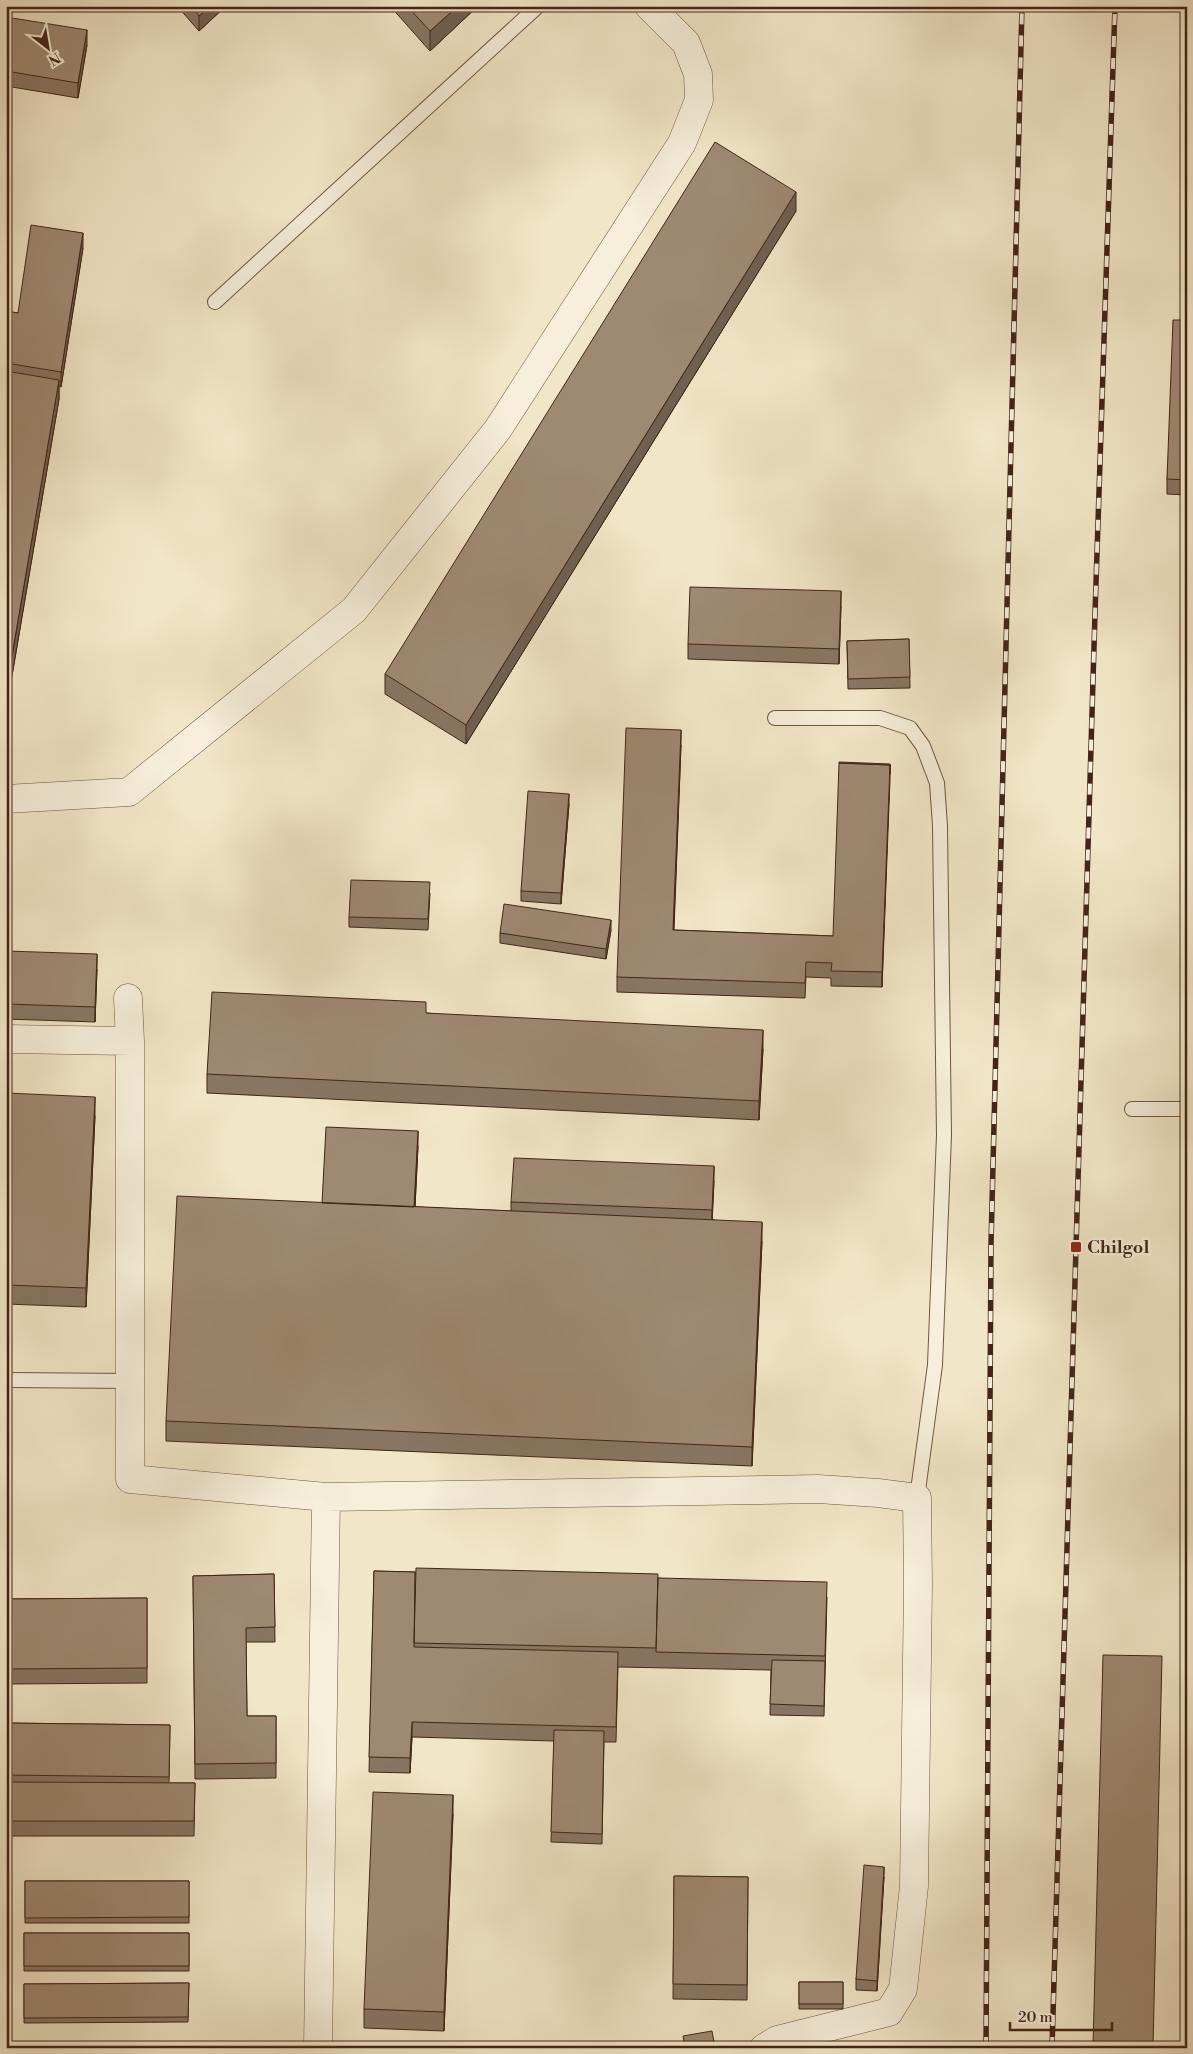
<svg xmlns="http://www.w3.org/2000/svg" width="1193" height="2054" font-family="'Libre Bodoni',serif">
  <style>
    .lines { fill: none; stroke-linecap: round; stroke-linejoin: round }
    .lane-casing { stroke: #6e5543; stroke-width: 16 }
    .street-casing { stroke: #6e5543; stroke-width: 29 }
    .lane { stroke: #f7efdb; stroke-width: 14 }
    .street { stroke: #f7efdb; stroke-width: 28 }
    .rail-casing { stroke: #422517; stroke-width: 5.5 }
    .rail { stroke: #f7efdb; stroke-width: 4; stroke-dasharray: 11; stroke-linecap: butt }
    .wall { fill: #887663; stroke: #422517 }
    .shaded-wall { fill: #6f6050; stroke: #422517 }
    .building { fill: #9e8973; stroke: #422517 }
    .poi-dot { fill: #8f2418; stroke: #f7efdb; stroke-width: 2 }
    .labels { text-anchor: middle; stroke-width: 5; stroke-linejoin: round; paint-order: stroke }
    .poi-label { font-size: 18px; font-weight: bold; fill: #422517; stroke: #f7efdb; text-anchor: start }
  </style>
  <rect width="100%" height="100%" fill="#f2e6c8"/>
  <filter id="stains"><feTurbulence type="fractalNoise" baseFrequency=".004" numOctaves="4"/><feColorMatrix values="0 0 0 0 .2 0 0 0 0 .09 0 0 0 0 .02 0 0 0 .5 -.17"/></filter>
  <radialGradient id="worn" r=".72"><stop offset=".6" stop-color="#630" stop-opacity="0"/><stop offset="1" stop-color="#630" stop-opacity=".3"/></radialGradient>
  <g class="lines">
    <g class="lane-casing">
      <path id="lane" d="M215,302l323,-296
        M775,718h105l30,10 13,18 14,37 3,43 4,309 -9,230 -18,133
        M1132,1109h55
        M6,1380l125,1"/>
    </g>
    <g class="street-casing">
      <path id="street" d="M6,799l123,-7 225,-182 144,-181 184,-286 17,-43 -1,-26 -12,-31 -37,-37
        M128,998l2,43v438l196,18 492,-8 60,4 39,5 1,86 -4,302 -11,103 -14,23 -112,28 -13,8
        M6,1039l124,2
        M318,2048l8,-551"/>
    </g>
    <use href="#lane" class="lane"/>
    <use href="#street" class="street"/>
    <g class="rail-casing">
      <path id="rail" d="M986,2048l5,-803 31,-1239
        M1052,2048l43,-1434 20,-608"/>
    </g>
    <use href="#rail" class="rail"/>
  </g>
  <path class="wall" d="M57,6h17l-1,3z
    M177,6h49l-27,25z
    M390,6h88l-48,45z
    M6,17l81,28 -9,53 -72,-12z
    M796,211l-330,533 -81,-50v-20z
    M83,248l-22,139 -2,-1v13l-53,312v-400l12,2z
    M1187,320v175l-20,-1v-15z
    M841,606l-2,58 -151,-5v-15z
    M909,639l1,49 -62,1 -1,-48z
    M681,745l-7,185 159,6 57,-172 -8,223 -51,-1v-8l-25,-1 -1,21 -188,-6v-15z
    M569,804l-8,100 -40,-3v-10z
    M430,893l-2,37 -79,-3v-10z
    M611,930l-5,29 -106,-16v-10z
    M6,951l91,18 -2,53 -89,-3z
    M426,1013l337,36 -4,71 -552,-27v-19z
    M6,1093l89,23 -9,191 -80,-3z
    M418,1146l-3,61 96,4v-9l203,-21 -2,38 50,22 -10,225 -586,-25v-20l156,-218z
    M374,1571l284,7 169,19 -3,119 -54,-1 1,-45 -153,-3 -2,75h-12l-2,102 -51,-2 3,-101 -142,-4 -2,36 -41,-1z
    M274,1574l1,68h-29l1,74h29v62l-81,1 -2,-203z
    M147,1598v85l-141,1v-85z
    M6,1723l164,2 -1,58h26l-1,53h-188z
    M453,1814l-9,217 -80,-3v-19z
    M674,1876l74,1 -1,123 -74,-1z
    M884,1877l-7,114 -21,-1v-11z
    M25,1881h164v42h-164z
    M24,1933h165v38h-165z
    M799,1982h44v27h-44z
    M189,1983l-1,39 -164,1v-39z"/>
  <path class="shaded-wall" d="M210,6h16l-27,25v-15z
    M458,6h20l-48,45v-20z
    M87,30v15l-9,53v-15z
    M796,192v19l-330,533v-19z
    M83,233v15l-22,139v-15z
    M59,380v19l-53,312v-20z
    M841,591v15l-2,58v-15z
    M681,730v15l-8,200v-15z
    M890,765v15l-8,207v-15z
    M569,794v10l-8,100v-11z
    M611,920v10l-5,29v-10z
    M97,954v15l-2,53v-15z
    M763,1030v19l-4,71v-19z
    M95,1097v19l-9,191v-19z
    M418,1131v15l-4,80v-15z
    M714,1166v15l-2,44v-15z
    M762,1222v19l-10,225v-19z
    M412,1722v15l-2,36v-15z
    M453,1795v19l-9,217v-19z
    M884,1867v10l-7,114v-10z"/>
  <path class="building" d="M191,6h19l-11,10z
    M407,6h51l-28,25z
    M6,17l81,13 -9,53 -72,-12z
    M715,142l81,50 -330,533 -81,-51z
    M31,225l52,8 -22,139 -55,-9v-52l12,2z
    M1173,320h14v160l-20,-1z
    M6,371l53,9 -53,311z
    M690,587l151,4 -2,58 -151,-5z
    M909,639l1,38 -62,2 -1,-38z
    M626,728l55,2 -8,200 160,6 6,-173 51,2 -8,207 -51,-1 1,-8 -26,-1 -1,21 -188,-6z
    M839,762l51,2v10v-9l-51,-2z
    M528,791l41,3 -8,99 -40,-2z
    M351,880l79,2 -2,37 -79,-2z
    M504,904l107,16 -5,29 -106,-16z
    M6,951l91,3 -2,53 -89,-3z
    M212,992l214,10v11l337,17 -4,71 -552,-27z
    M6,1093l89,4 -9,191 -80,-3z
    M326,1127l92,4 -4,76 -92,-4z
    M514,1158l200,8 -2,44 -201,-8z
    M177,1196l585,26 -10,225 -586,-26z
    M416,1568l242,6 -2,74 -242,-5z
    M374,1571l41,1 -1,75 204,5 -2,75 -204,-5 -2,36 -41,-1z
    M274,1574l1,53 -29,1 1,88h29v47l-81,1 -2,-188z
    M658,1578l169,4 -2,74 -169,-4z
    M147,1598v70l-141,1v-70z
    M1103,1655l59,1 -9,392h-60z
    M772,1660l53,1 -1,45 -54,-2z
    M6,1723l164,2 -1,52 -163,-2z
    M554,1730l50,1 -2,103 -51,-2z
    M6,1782l189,1 -1,38h-188z
    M373,1792l80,3 -9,217 -80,-3z
    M864,1865l20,2 -7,114 -21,-2z
    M674,1876l74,1 -1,108 -74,-1z
    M25,1881h164v36l-164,1z
    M24,1933h165v33h-165z
    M799,1982h44v22h-44z
    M189,1983l-1,34 -164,1v-34z
    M712,2031l3,17h-30l-2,-12z"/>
  <rect class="poi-dot" x="1070" y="1241" width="12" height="12" rx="2.5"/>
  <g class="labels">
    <g class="poi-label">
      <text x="1087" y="1253">Chilgol</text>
    </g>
  </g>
  <rect width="1193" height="2054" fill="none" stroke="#f2e6c8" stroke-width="25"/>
  <rect x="8" y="8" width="1178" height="2039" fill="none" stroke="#422517" stroke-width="2.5"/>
  <rect x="12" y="12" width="1168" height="2029" fill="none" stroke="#422517"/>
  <g transform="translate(48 48) rotate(149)" stroke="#f7efdb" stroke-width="4" paint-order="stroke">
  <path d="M0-4L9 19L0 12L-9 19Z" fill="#422517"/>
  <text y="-8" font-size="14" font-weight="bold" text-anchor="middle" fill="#422517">N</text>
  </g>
  <path d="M1010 2022v8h102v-8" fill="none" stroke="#422517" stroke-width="2.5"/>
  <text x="1018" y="2022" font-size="15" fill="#422517" stroke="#f7efdb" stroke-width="4" paint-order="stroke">20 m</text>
  <rect width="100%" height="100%" filter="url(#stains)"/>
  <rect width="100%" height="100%" fill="url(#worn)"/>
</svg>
